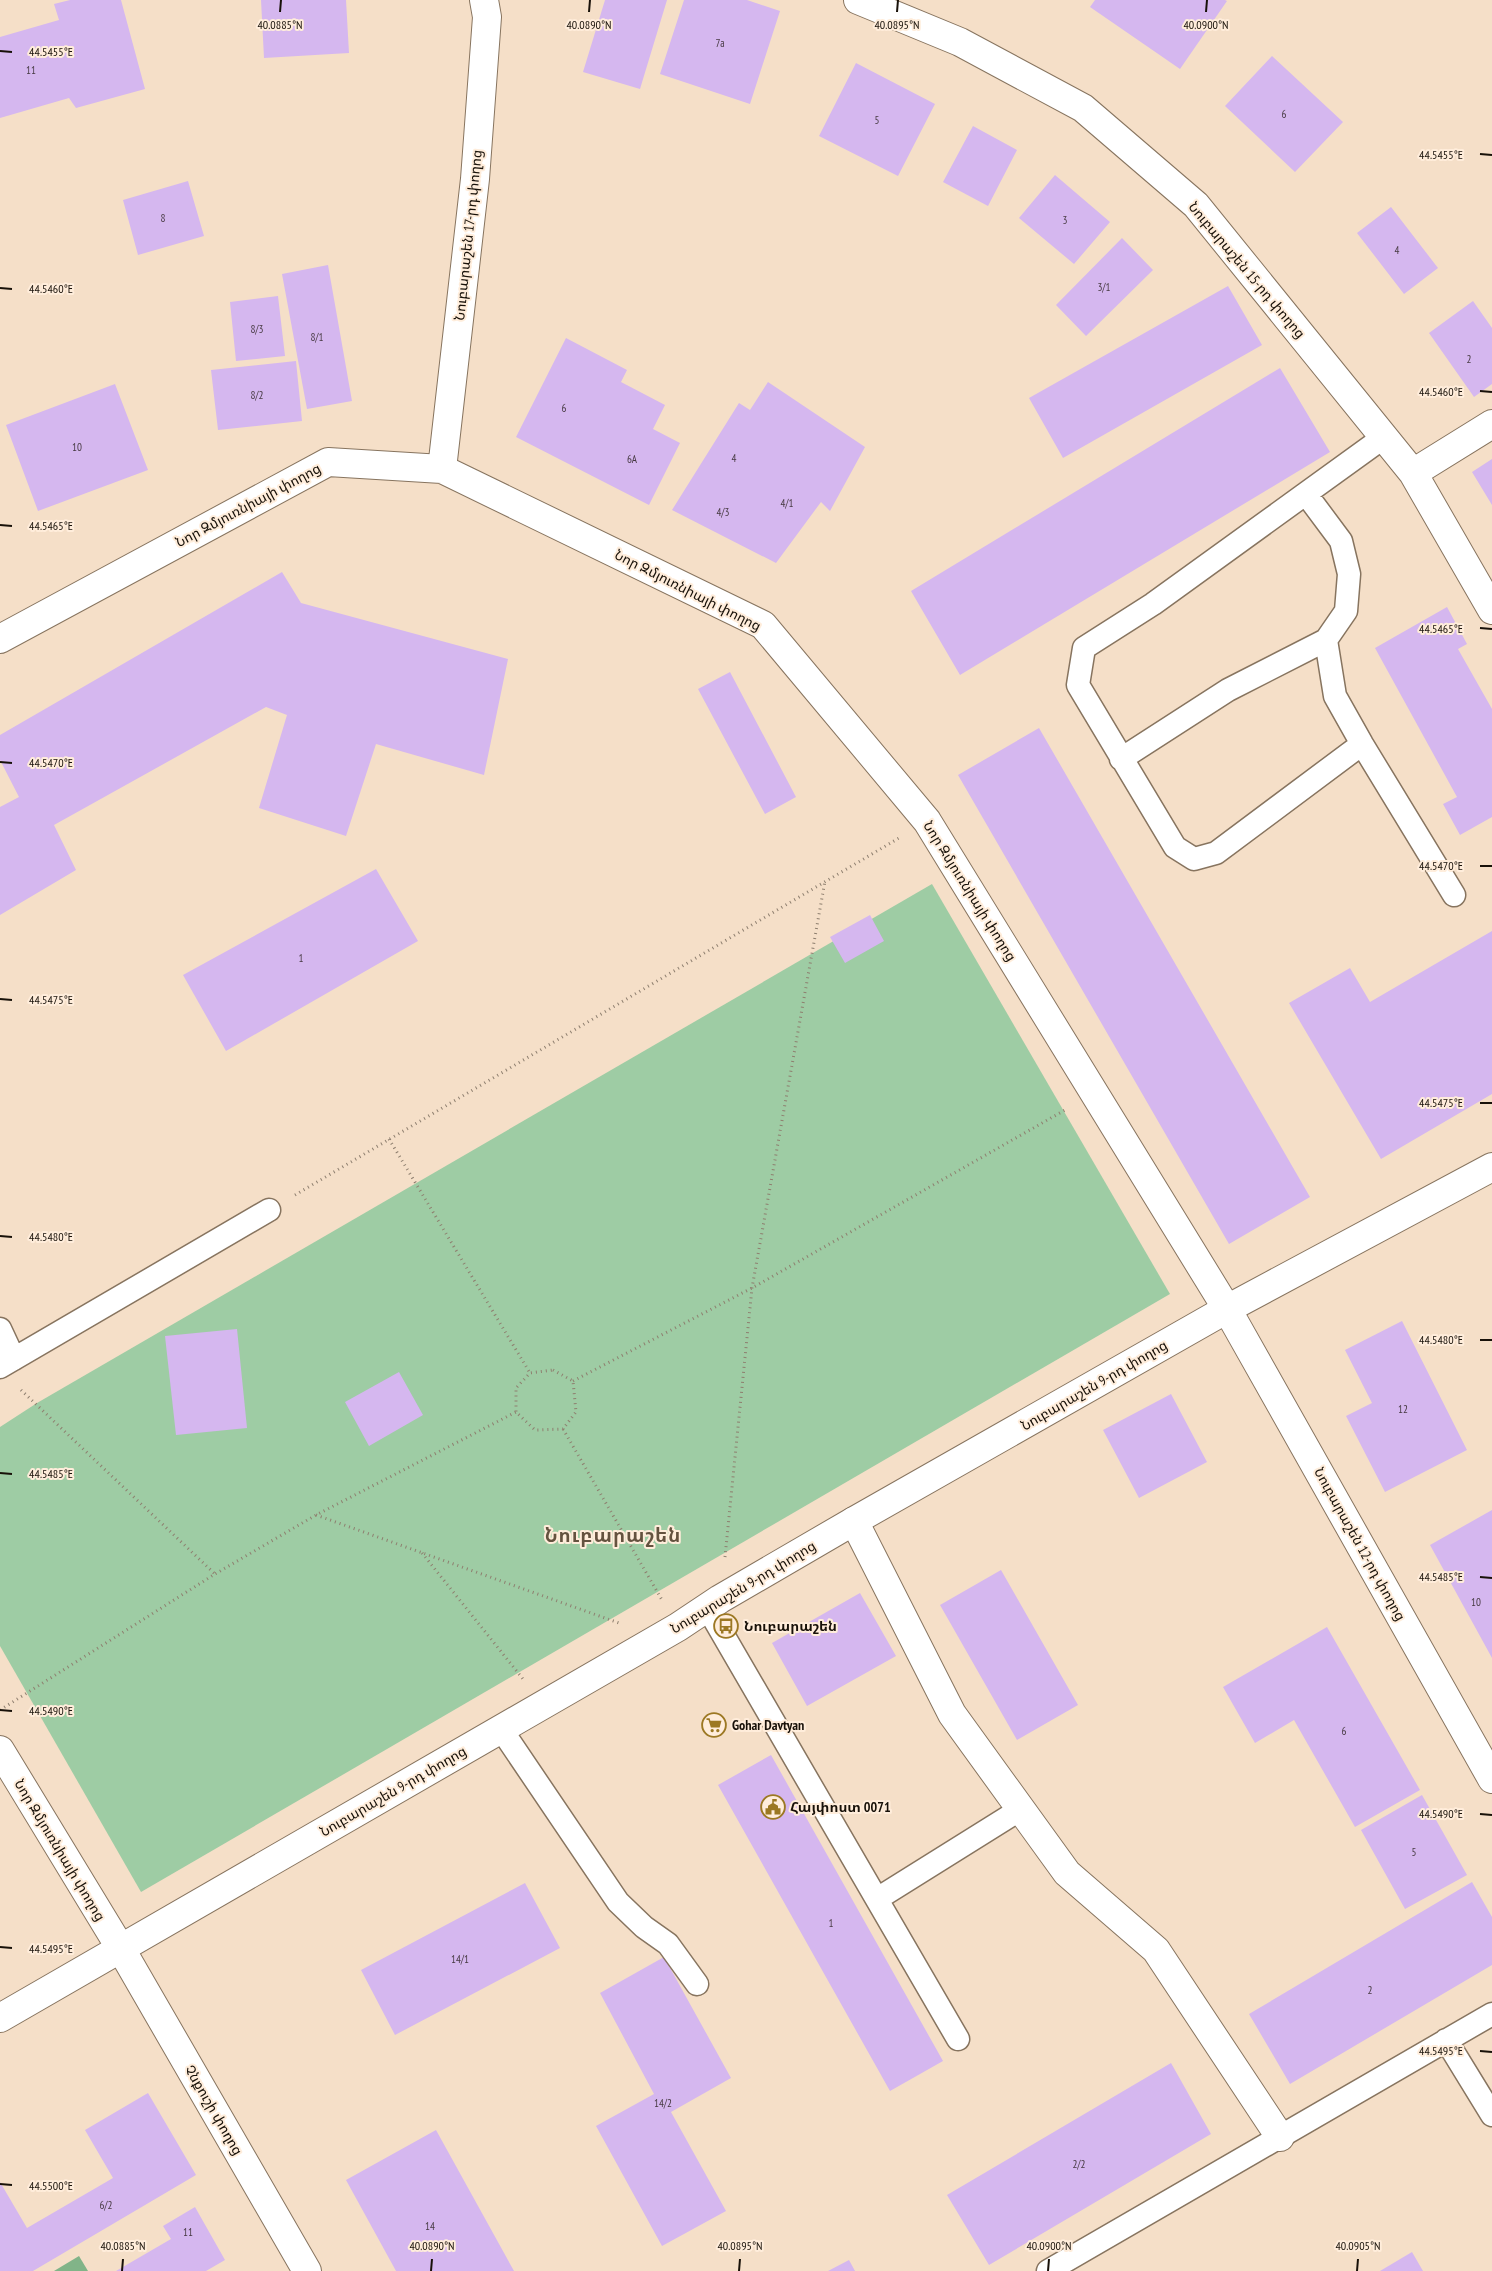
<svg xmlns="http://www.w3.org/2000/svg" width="1492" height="2271" font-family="'PT Sans Narrow','Noto Sans Armenian',sans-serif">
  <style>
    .green { fill: #9ecca4 }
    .forest { fill: #81b488 }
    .building { fill: #d5b7ef }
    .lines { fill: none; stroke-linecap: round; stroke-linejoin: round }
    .service-casing { stroke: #87745f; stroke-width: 25 }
    .minor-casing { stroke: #87745f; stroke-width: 30 }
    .secondary-casing { stroke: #87745f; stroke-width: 30 }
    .path { stroke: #8e7f6f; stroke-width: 3; stroke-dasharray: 1 4; stroke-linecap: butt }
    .service { stroke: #fff; stroke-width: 22 }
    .minor { stroke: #fff; stroke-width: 28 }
    .secondary { stroke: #fff; stroke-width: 28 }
    .ticks { fill: none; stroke: #181109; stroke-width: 2 }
    .labels { text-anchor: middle; stroke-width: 4; stroke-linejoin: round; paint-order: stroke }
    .number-label { font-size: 11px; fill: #473a42 }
    .street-label { font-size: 14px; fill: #181109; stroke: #ffeddb }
    .poi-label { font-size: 14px; font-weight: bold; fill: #181109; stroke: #ffeddb; text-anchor: start }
    .district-label { font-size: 19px; font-weight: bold; letter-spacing: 1px; fill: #64523f; stroke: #ffeddb }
    .ticks-label { font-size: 12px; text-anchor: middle; fill: #181109; stroke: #ffeddb; stroke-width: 4; stroke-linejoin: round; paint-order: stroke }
  </style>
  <rect width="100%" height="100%" fill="#f5dfc8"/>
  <path class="green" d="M932,884l238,410 -1029,598 -141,-246v-219l37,-24z"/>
  <path class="forest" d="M79,2256l9,15h-34z"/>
  <path class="building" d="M70,0h51l24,89 -69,19 -7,-10 -69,20v-81l59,-17 -5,-16z
    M261,0h85l3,53 -85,5z
    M605,0h62l-27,89 -57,-17z
    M684,0h63l33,11 -30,93 -90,-30z
    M1095,0h130l2,1 -47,68 -90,-62z
    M1272,56l71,66 -48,50 -70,-66z
    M856,63l79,41 -37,72 -79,-40z
    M973,126l44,24 -29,56 -45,-24z
    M1055,175l55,47 -36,42 -55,-46z
    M188,181l16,55 -66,19 -15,-55z
    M1391,207l47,61 -34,26 -47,-61z
    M1122,238l31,32 -67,66 -30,-31z
    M328,265l24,136 -45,8 -25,-135z
    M1228,286l34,59 -199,113 -34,-60z
    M278,296l7,60 -49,5 -6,-59z
    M1473,301l19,27v56l-18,13 -45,-64z
    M566,338l61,32 -6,12 44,23 -12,24 27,14 -31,62 -133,-68z
    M296,361l6,60 -84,9 -7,-60z
    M1280,368l50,84 -370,223 -49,-84z
    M768,382l97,65 -35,64 -9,-9 -45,61 -104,-53 67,-107 11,7z
    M115,384l33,86 -110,41 -32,-86z
    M1492,459v46l-20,-33z
    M282,572l19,31 207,56 -24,116 -108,-31 -30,92 -87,-28 28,-93 -21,-8 -212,118 22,45 -76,45v-108l19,-10 -19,-37v-25z
    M1447,607l20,37 -9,5 34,60v108l-32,18 -17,-31 14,-7 -82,-149z
    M730,672l66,125 -31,17 -67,-125z
    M1039,728l271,469 -81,47 -271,-469z
    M376,869l42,72 -192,110 -43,-76z
    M870,915l14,26 -39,22 -15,-26z
    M1492,931v163l-111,65 -92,-156 61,-35 20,34z
    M1402,1321l65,129 -82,42 -39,-76 26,-13 -27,-53z
    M237,1329l10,99 -71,7 -11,-99z
    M399,1372l24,43 -54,31 -24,-44z
    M1171,1394l36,68 -68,36 -36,-68z
    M1492,1510v148l-62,-113z
    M1001,1570l77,135 -61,35 -77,-135z
    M860,1593l36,63 -89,50 -35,-63z
    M1327,1627l93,163 -65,37 -61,-107 -39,23 -32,-56z
    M771,1755l172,306 -53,30 -172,-306z
    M1422,1795l45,80 -62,34 -44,-79z
    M1472,1882l20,35v48l-202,119 -41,-70z
    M525,1883l35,65 -165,87 -34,-65z
    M664,1957l67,121 -60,34 55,99 -64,35 -66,-120 58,-32 -54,-101z
    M1171,2063l40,71 -222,131 -42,-70z
    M148,2093l48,82 -163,96h-33v-89l27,46 86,-50 -28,-48z
    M436,2130l78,141h-118l-50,-91z
    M195,2207l30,53 -19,11h-90l55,-32 -8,-13z
    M1412,2252l11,19h-43z
    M849,2260l6,11h-27z"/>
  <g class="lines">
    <g class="service-casing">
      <path id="service" d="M1306,494l35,47 8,33 -3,37 -20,29 9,56 27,48 92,151
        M1362,744l-146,109 -22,6 -19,-12 -97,-162 6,-37 69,-44 231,-167
        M1121,759l107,-69 98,-50
        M0,1329l14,30
        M0,1367l269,-157
        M707,1607l251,432
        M501,1729l117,173 26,25 24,17 29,40
        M877,1899l144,-90
        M1446,2040l46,75
        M1048,2271l444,-257"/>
    </g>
    <g class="minor-casing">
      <path id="minor" d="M858,0l102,42 123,66 113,97 217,268 79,137
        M442,469l33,-290 12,-162 -3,-17
        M1413,473l79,-49
        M0,639l328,-177 114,7 321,156 164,196 300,488 265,470
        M854,1521l98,193 115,159 89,77 124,187
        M0,1750l121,199 186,322"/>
    </g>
    <g class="secondary-casing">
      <path id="secondary" d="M0,2018l678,-391 42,-28 134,-78 373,-212 265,-142"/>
    </g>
    <path class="path" d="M389,1139l141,234
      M295,1195l604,-357
      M553,1370l20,11 3,31 -13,17 -28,1 -19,-18v-24l14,-15z
      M573,1381l179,-93 313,-178
      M21,1390l194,184
      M563,1429l99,171
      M316,1515l303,108
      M422,1553l101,126
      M725,1557l27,-269 73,-407
      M0,1710l215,-136 101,-59 200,-103"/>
    <use href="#service" class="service"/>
    <use href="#minor" class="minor"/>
    <use href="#secondary" class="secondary"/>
  </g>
  <path class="ticks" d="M280,12l1,-12M589,12l1,-12M897,12l1,-12M1206,12l1,-12M0,51l12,1M1480,154l12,1M0,288l12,1M1480,391l12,1M0,525l12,1M1480,628l12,1M0,762l12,1M1480,866h12M0,999l12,1M1480,1103h12M0,1236l12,1M1480,1340h12M0,1473l12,1M1480,1577l12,1M0,1710l12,1M1480,1814l12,1M0,1947l12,1M1480,2051l12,1M0,2184l12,1M122,2271l1,-12M431,2271l1,-12M739,2271l1,-12M1048,2271l1,-12M1357,2271l1,-12"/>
  <defs>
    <g id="bus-ring" transform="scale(1.25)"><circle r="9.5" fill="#ffeddb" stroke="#9c7823" stroke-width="1.5"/><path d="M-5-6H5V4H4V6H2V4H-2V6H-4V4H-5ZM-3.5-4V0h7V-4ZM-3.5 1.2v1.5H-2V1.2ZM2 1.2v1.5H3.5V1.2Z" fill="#9c7823"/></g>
    <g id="supermarket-ring" transform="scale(1.25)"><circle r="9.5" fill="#ffeddb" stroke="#9c7823" stroke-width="1.5"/><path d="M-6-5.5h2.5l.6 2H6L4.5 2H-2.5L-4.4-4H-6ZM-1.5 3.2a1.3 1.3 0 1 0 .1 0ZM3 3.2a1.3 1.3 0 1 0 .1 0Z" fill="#9c7823"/></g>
    <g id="civic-ring" transform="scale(1.25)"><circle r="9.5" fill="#ffeddb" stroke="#9c7823" stroke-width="1.5"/><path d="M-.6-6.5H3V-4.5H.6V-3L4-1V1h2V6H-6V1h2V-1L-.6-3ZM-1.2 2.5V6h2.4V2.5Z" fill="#9c7823"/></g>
  </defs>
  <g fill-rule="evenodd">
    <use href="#bus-ring" x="726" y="1626"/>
    <use href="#supermarket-ring" x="714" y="1725"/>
    <use href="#civic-ring" x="773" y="1807"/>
  </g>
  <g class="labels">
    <g class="number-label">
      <text x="720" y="47">7a</text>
      <text x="31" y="74">11</text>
      <text x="1284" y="118">6</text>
      <text x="877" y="124">5</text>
      <text x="163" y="222">8</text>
      <text x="1065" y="224">3</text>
      <text x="1397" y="254">4</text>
      <text x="1104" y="291">3/1</text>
      <text x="257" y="333">8/3</text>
      <text x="317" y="341">8/1</text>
      <text x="1469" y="363">2</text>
      <text x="257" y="399">8/2</text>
      <text x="564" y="412">6</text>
      <text x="77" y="451">10</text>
      <text x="734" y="462">4</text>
      <text x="632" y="463">6A</text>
      <text x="787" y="507">4/1</text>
      <text x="723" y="516">4/3</text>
      <text x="301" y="962">1</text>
      <text x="1403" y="1413">12</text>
      <text x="1476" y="1606">10</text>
      <text x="1344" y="1735">6</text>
      <text x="1414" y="1856">5</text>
      <text x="831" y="1927">1</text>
      <text x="460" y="1963">14/1</text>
      <text x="1370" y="1994">2</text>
      <text x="663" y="2107">14/2</text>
      <text x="1079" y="2168">2/2</text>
      <text x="106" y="2209">6/2</text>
      <text x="430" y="2230">14</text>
      <text x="188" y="2236">11</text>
    </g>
    <g class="street-label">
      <text transform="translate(468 235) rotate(-84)" y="5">Նուբարաշեն 17-րդ փողոց</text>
      <text transform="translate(1247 270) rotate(50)" y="5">Նուբարաշեն 15-րդ փողոց</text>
      <text transform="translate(248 505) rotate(-28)" y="5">Նոր Զմյուռնիայի փողոց</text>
      <text transform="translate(688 590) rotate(27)" y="5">Նոր Զմյուռնիայի փողոց</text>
      <text transform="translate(970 891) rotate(58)" y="5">Նոր Զմյուռնիայի փողոց</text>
      <text transform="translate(1094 1385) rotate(-30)" y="5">Նուբարաշեն 9-րդ փողոց</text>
      <text transform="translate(1360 1544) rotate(61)" y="5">Նուբարաշեն 12-րդ փողոց</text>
      <text transform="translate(743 1587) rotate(-31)" y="5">Նուբարաշեն 9-րդ փողոց</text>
      <text transform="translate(393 1791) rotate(-30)" y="5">Նուբարաշեն 9-րդ փողոց</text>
      <text transform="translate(60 1850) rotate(59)" y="5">Նոր Զմյուռնիայի փողոց</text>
      <text transform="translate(214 2110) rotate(60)" y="5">Չնքուշի փողոց</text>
    </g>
    <g class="poi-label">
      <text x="744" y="1631">Նուբարաշեն</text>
      <text x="732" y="1730">Gohar Davtyan</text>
      <text x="790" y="1812">Հայփոստ 0071</text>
    </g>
    <g class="district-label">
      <text x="613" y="1542">Նուբարաշեն</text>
    </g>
  </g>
  <g class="ticks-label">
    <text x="280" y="29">40.0885°N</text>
    <text x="589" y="29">40.0890°N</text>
    <text x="897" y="29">40.0895°N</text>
    <text x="1206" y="29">40.0900°N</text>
    <text x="51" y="56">44.5455°E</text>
    <text x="1441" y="159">44.5455°E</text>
    <text x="51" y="293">44.5460°E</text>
    <text x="1441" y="396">44.5460°E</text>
    <text x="51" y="530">44.5465°E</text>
    <text x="1441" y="633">44.5465°E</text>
    <text x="51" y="767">44.5470°E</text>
    <text x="1441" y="870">44.5470°E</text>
    <text x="51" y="1004">44.5475°E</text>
    <text x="1441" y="1107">44.5475°E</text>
    <text x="51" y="1241">44.5480°E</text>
    <text x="1441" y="1344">44.5480°E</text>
    <text x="51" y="1478">44.5485°E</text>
    <text x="1441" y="1581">44.5485°E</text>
    <text x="51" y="1715">44.5490°E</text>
    <text x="1441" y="1818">44.5490°E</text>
    <text x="51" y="1953">44.5495°E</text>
    <text x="1441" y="2055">44.5495°E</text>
    <text x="51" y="2190">44.5500°E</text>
    <text x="123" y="2250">40.0885°N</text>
    <text x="432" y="2250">40.0890°N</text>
    <text x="740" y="2250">40.0895°N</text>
    <text x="1049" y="2250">40.0900°N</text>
    <text x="1358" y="2250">40.0905°N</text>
  </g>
</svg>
